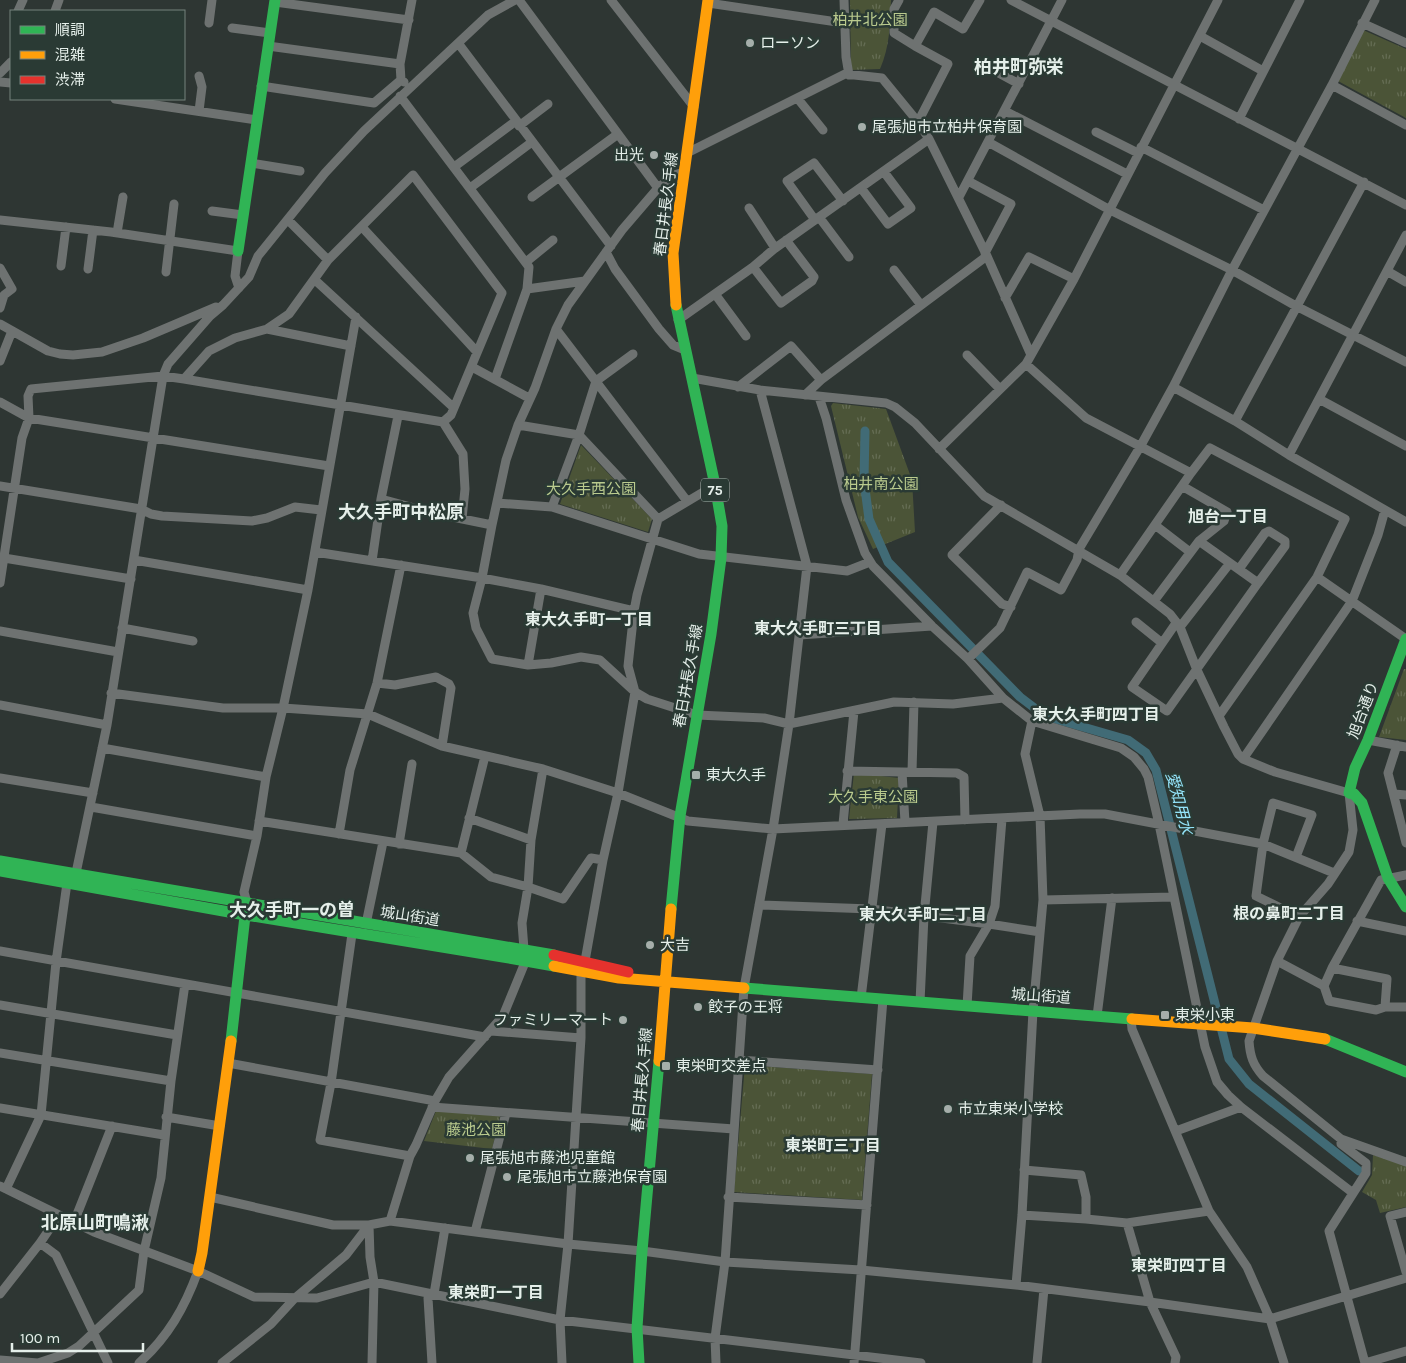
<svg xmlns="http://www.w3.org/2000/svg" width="1406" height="1363" font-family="Karla,'Noto Sans JP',sans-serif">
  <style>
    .park { fill: url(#park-tufts) }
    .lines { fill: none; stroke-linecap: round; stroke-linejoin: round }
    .canal { stroke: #416b76; stroke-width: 9 }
    .street { stroke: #6e7271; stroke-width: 9 }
    .fast { stroke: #30b455; stroke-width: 11 }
    .slow { stroke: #ff9f0a; stroke-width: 11 }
    .jam { stroke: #e5322d; stroke-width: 11 }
    .poi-dot { fill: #a5aeaa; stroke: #2a3a34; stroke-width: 2 }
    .labels { text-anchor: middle; stroke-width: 5; stroke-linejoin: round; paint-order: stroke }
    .shield { fill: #2a3a34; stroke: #adb9b3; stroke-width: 1 }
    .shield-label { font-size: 14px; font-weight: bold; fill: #e5efea }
    .park-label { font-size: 15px; fill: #bacb8e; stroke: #2a3a34 }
    .poi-label { font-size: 15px; fill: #e5efea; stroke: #2a3a34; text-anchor: start }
    .street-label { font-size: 15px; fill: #e5efea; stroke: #2a3a34 }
    .neighbourhood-label { font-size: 16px; font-weight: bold; fill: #e5efea; stroke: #2a3a34 }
    .water-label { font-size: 16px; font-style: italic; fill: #94e4fa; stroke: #2a3a34 }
    .quarter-label { font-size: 18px; font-weight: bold; fill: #e5efea; stroke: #2a3a34 }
  </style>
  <defs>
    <pattern id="park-tufts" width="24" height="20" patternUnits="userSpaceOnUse" patternTransform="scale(1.25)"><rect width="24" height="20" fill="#4b5437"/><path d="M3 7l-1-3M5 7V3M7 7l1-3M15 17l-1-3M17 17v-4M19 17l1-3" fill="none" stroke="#656d54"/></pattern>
  </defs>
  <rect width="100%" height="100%" fill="#2e3633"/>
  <path class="park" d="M850,0h41c-1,24 -1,46 -11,69l-29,1z
    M1363,30l43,19v69l-68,-37z
    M833,403l53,6 26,71 3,52 -42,17 -15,-32 -27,-111z
    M581,445l71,74 -4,13 -88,-28z
    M1404,669h2v71l-27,-3z
    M854,773l45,5 -2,40 -48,1z
    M745,1065l127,9 -10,126 -128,-8z
    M436,1111l64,5 -8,33 -68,-8z
    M1373,1155l33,9v43l-26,6 -4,-13 -14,-8 10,-17z"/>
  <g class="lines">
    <path class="canal" d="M865,431l-1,50 5,38 19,43 132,135 25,19 83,24 18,13 10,17 73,289 20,25 110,87"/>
    <path class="street" d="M519,0l139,188
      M611,0l83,107
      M844,0l2,57 3,18
      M899,0l-5,9v24l21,13 19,-34 29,17 17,-29
      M1011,0l395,205
      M275,2l134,18
      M708,3l136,20
      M18,11l5,-11
      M55,11l4,-11
      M209,23l3,-23
      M1362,23l44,20
      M232,28l38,5
      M1200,36l63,35
      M458,43l153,203
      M268,46l132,18
      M915,46l33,18 -30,58
      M986,66l33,18
      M0,73l11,-11
      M199,76l3,11 -3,24
      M0,82l11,1
      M404,82l-3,-2 -1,-16 12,-64
      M1332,85l74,40
      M261,86l113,17 27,-23
      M400,96l129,171 -2,22 -32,90
      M115,99l142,21
      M798,99l25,31
      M1005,111l122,63
      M1239,119l61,-119
      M519,126l29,-22
      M1096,132l42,21
      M988,142l122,68 122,60 64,36 110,56
      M1141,147l123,63
      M687,153l158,-79 37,4 36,44 11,17 58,117 44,99
      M251,163l49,8
      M454,167l62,-46
      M684,172l-10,3 -16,13 -36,42 -54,75 -12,24 -21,59 -17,37 -12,35 -14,65 -10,53 -9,35 3,15 16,31 36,6 23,-2 30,-6 19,3 35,32 12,7 50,16 67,3 25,6 105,-22 59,2 50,-6
      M968,181l43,23 -26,49
      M470,188l62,-46
      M861,188l27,36 23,-16 -27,-36
      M532,197l86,-63
      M959,197l103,-197
      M749,208l26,40
      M212,211l31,4
      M819,217l30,40
      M0,220l111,12 127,19 -3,25 4,12
      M288,220l40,40
      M815,220l-28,-39 27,-18 29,38
      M362,227l115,125
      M117,233l6,-36
      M606,252l9,17 44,60 14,16 12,5
      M526,262l27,-22
      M61,266l5,-39
      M753,267l28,36 31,-22 2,-4 -28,-37
      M0,268l12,21 -8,6 -4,13
      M88,269l5,-39
      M894,270l27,35
      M1387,271l19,11
      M166,272l8,-68
      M315,280l139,128
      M527,289l58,-8
      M715,294l31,42
      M1005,298l24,-41 45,22
      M678,320l75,-53 21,-18 155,-110
      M0,324l48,27 12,3 13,1 29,-3 41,-14 73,-31
      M267,329l84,17
      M556,329l131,172
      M967,355l33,34
      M0,361l12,-30
      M1026,364l60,54 105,55
      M472,367l57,31
      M692,378l68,12 126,13 9,4 20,16 69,73 136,79 50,39 10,13 17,43 27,57 14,27 5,5 32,13 74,21 4,37 -4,22 -21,32 -29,33 -22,44 -28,80c1,15 4,24 14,35l78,63v5l25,19v10l-37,58 36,132
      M738,387l53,-41 30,34
      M1173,387l62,34 54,34 117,67
      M805,395l16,-15 166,-124
      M819,397l7,21 20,82 19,53 8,13 59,60 36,33 35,39 29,23 89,27 13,9 10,12 4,8 11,47 46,223 12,35 11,13 13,12 112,86
      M1319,399l87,47
      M0,402l29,16 300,48
      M1235,421l129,-239
      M443,422l20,32 2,35 -3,30
      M518,425l61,10 79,84
      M939,449l87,-85 48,-85 144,-279
      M1289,455l117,-220
      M0,486l141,23 10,5 11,2 90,5 15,-3 28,-11 26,3
      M381,499l52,14 59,12
      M497,503l55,4 147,47 148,17 23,-9
      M1001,505l-49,50 50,49 9,3
      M552,507l27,-72 17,-54 37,-27
      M1155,525l35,27
      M315,552l167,26 59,11 93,22
      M4,558l127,21
      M134,560l174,30
      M372,561l9,-62 17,-83
      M1239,569l26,-36 4,-2 16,10v5l-27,37
      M1120,575l71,-102 19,-25 135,71 -28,58 -98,139
      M1317,577l89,62
      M0,583l22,-145 7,-20 -1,-22 3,-7 132,-13 21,3 259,43 8,-7 51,-122 -89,-118 -85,85 -39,54 -22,15 -32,9 -26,13 -25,28
      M1154,601l45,-60 25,-20 3,-9 -45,-26
      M1136,622l26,21
      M1176,623l-44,64 35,24 91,-128 -59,-42
      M1180,627l50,-64
      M122,628l71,13
      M0,631l118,21
      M799,635l133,-9
      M968,659l32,-31 27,-56 34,18 16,-30 2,-11 61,-102 33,-60 59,-117 100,-185 43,-85
      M528,665l13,-76
      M377,683l18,2 41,-8 13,7 2,4 -9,58
      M111,693l112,15h60l85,6 74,32 101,23 75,24 70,28 85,8 307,-15h25l158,30 71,29
      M0,705l107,20
      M1368,740l38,7
      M1397,745l-9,28 18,70
      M102,748l164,29
      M1243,759l109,-158 26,-66 7,-25
      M847,771l110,2 7,4 1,43
      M902,772l3,50
      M912,772l2,-70
      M0,778l93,15
      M1394,794l12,1
      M91,807l166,29
      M469,818l62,22
      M259,821l202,32 30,24 37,10 35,12 28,-41 12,2
      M843,824l11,-113
      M339,834l11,-64 27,-87 24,-118
      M399,844l13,-80
      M461,853l24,-97
      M1296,857l16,-42 -39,-12 -10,41 -7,52 43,21
      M76,873l31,-148 56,-349 5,-12 42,-48 13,-11 26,-28 9,-21 67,-83 39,-42 124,-116 27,-15
      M1406,875l-25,5 -49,88 -8,18 5,15 47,9 9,-3h21
      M1043,900l130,-3
      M247,903l-3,-11 13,-56 9,-59 17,-69 25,-118 48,-273
      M759,905l112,4 118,15 51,8
      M1357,921l49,10
      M366,924l17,-82
      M352,934l-21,149 -11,57 90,16
      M524,949l-2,-26 6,-36 3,-47 12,-71
      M0,951l485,86
      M585,961l18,-101 15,-67 17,-101 -7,-26 6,-55 3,-16 21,-76 57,-34
      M1277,961l47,25
      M1332,968l55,11 -2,28
      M861,998l21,-174
      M920,1002l4,-86 9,-94
      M0,1005l177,30
      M967,1006l3,-50 19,-32 6,-18 7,-87
      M1097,1016l15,-118
      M1131,1018l1,11 77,182 38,56 23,52 14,44
      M491,1031l90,7
      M0,1053l171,28
      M739,1060l139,10
      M228,1063l207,38
      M432,1107l302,22
      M0,1108l164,27
      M166,1117l54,9
      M1176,1131l65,-24
      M1341,1139l65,23
      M1024,1170l57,5 5,22v22
      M0,1186l94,46 104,39 56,26 63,1 57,-16 186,38 361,43
      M6,1189l35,-74 15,-153 11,-79
      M210,1197l123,28h36l21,-4 178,23 74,7 83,11 136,8 155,15 134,17 120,17 136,-41
      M728,1197l139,8
      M1406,1212l-16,4 16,56
      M1022,1215l64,4 41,4 82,-12
      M390,1221l20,-65 6,-11 19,-44 14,-24 54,-61 23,-56
      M74,1222l38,-96
      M1127,1223l23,79 26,55 -1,6
      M369,1225l1,32 4,25 -2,81
      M475,1232l31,-119
      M40,1243l16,12 52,108
      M1016,1285l6,-70 11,-204 10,-111 -3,-84 -15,-62 7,-33
      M0,1294l40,-51 19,-28
      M0,1360l38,3 30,-10 11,-7 60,-56 5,-39 17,-73 10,-97 14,-97
      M139,1363c29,-26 46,-56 59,-92
      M222,1363l49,-39 23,-25 52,-44 23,-30
      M432,1363l-4,-65 6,-4 11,-66
      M562,1363l-2,-43 8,-76 8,-127 5,-79v-66
      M716,1363l-1,-25 10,-76 19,-274 29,-159 16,-105 18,-158 -47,-176
      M854,1363l29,-364
      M1037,1363l7,-74
      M1365,1363l41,-12"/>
    <path class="fast" d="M238,251l37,-251
      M1406,639l-38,101 -13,28 -6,25 5,1 8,9 26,75 18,29
      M0,861l554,94
      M0,871l240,43 263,43 51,9
      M671,909l9,-93 31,-182 10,-76 1,-32 -7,-41 -39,-180
      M744,988l388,31
      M1325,1039l81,33
      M231,1041l15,-134
      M639,1363l-2,-35 5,-77 17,-190"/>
    <path class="slow" d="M676,305l-3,-52 35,-253
      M554,966l65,12 125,10
      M1132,1019l121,9 72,11
      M659,1061l12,-152
      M198,1271l4,-18 29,-212"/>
    <path class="jam" d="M554,955l74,17"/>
  </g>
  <g class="poi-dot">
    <circle cx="750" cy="43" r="5"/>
    <circle cx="862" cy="127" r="5"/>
    <circle cx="654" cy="155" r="5"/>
    <rect x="691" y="770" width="10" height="10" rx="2.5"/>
    <circle cx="650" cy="945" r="5"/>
    <circle cx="698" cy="1007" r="5"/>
    <rect x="1160" y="1010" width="10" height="10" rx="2.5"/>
    <circle cx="623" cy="1020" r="5"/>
    <rect x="661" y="1061" width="10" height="10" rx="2.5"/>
    <circle cx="948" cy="1109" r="5"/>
    <circle cx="470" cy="1158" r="5"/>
    <circle cx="507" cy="1177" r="5"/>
  </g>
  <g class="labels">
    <rect class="shield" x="701" y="478.5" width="28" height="23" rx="4"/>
    <g class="shield-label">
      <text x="715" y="495">75</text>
    </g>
    <g class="park-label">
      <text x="870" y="25">柏井北公園</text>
      <text x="881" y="489">柏井南公園</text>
      <text x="591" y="494">大久手西公園</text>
      <text x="873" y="802">大久手東公園</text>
      <text x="476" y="1135">藤池公園</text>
    </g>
    <g class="poi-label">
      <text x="760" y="48">ローソン</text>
      <text x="872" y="132">尾張旭市立柏井保育園</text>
      <text x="644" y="160" text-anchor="end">出光</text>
      <text x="706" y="780">東大久手</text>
      <text x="660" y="950">大吉</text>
      <text x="708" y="1012">餃子の王将</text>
      <text x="1175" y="1020">東栄小東</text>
      <text x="613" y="1025" text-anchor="end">ファミリーマート</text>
      <text x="676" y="1071">東栄町交差点</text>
      <text x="958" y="1114">市立東栄小学校</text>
      <text x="480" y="1163">尾張旭市藤池児童館</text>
      <text x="517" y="1182">尾張旭市立藤池保育園</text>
    </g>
    <g class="street-label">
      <text transform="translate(666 204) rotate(-83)" y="5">春日井長久手線</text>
      <text transform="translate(688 676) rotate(-80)" y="5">春日井長久手線</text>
      <text transform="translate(1363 710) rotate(-69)" y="5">旭台通り</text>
      <text transform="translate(410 916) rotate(9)" y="5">城山街道</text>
      <text transform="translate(1041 996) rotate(4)" y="5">城山街道</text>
      <text transform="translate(642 1080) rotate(-85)" y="5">春日井長久手線</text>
    </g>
    <g class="neighbourhood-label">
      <text x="1228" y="522">旭台一丁目</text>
      <text x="589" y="625">東大久手町一丁目</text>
      <text x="818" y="634">東大久手町三丁目</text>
      <text x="1096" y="720">東大久手町四丁目</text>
      <text x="1289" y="919">根の鼻町二丁目</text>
      <text x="923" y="920">東大久手町二丁目</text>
      <text x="833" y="1151">東栄町三丁目</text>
      <text x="1179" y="1271">東栄町四丁目</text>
      <text x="496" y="1298">東栄町一丁目</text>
    </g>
    <g class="water-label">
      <text transform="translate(1180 803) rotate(75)" y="6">愛知用水</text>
    </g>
    <g class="quarter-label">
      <text x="1019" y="73">柏井町弥栄</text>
      <text x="401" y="518">大久手町中松原</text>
      <text x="292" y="916">大久手町一の曽</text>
      <text x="95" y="1229">北原山町鳴湫</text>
    </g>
  </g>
  <rect x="10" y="10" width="175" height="90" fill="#2a3a34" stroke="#75827d"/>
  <rect x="20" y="26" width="25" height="8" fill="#30b455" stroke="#75827d"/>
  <text x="55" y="35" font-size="15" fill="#e5efea">順調</text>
  <rect x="20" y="51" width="25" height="8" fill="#ff9f0a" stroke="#75827d"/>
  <text x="55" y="60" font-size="15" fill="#e5efea">混雑</text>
  <rect x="20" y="76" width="25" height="8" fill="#e5322d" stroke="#75827d"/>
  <text x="55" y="85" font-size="15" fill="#e5efea">渋滞</text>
  <path d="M12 1343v8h131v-8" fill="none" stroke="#e5efea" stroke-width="2.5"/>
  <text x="20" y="1343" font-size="15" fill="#e5efea" stroke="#2a3a34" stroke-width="4" paint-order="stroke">100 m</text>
</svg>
